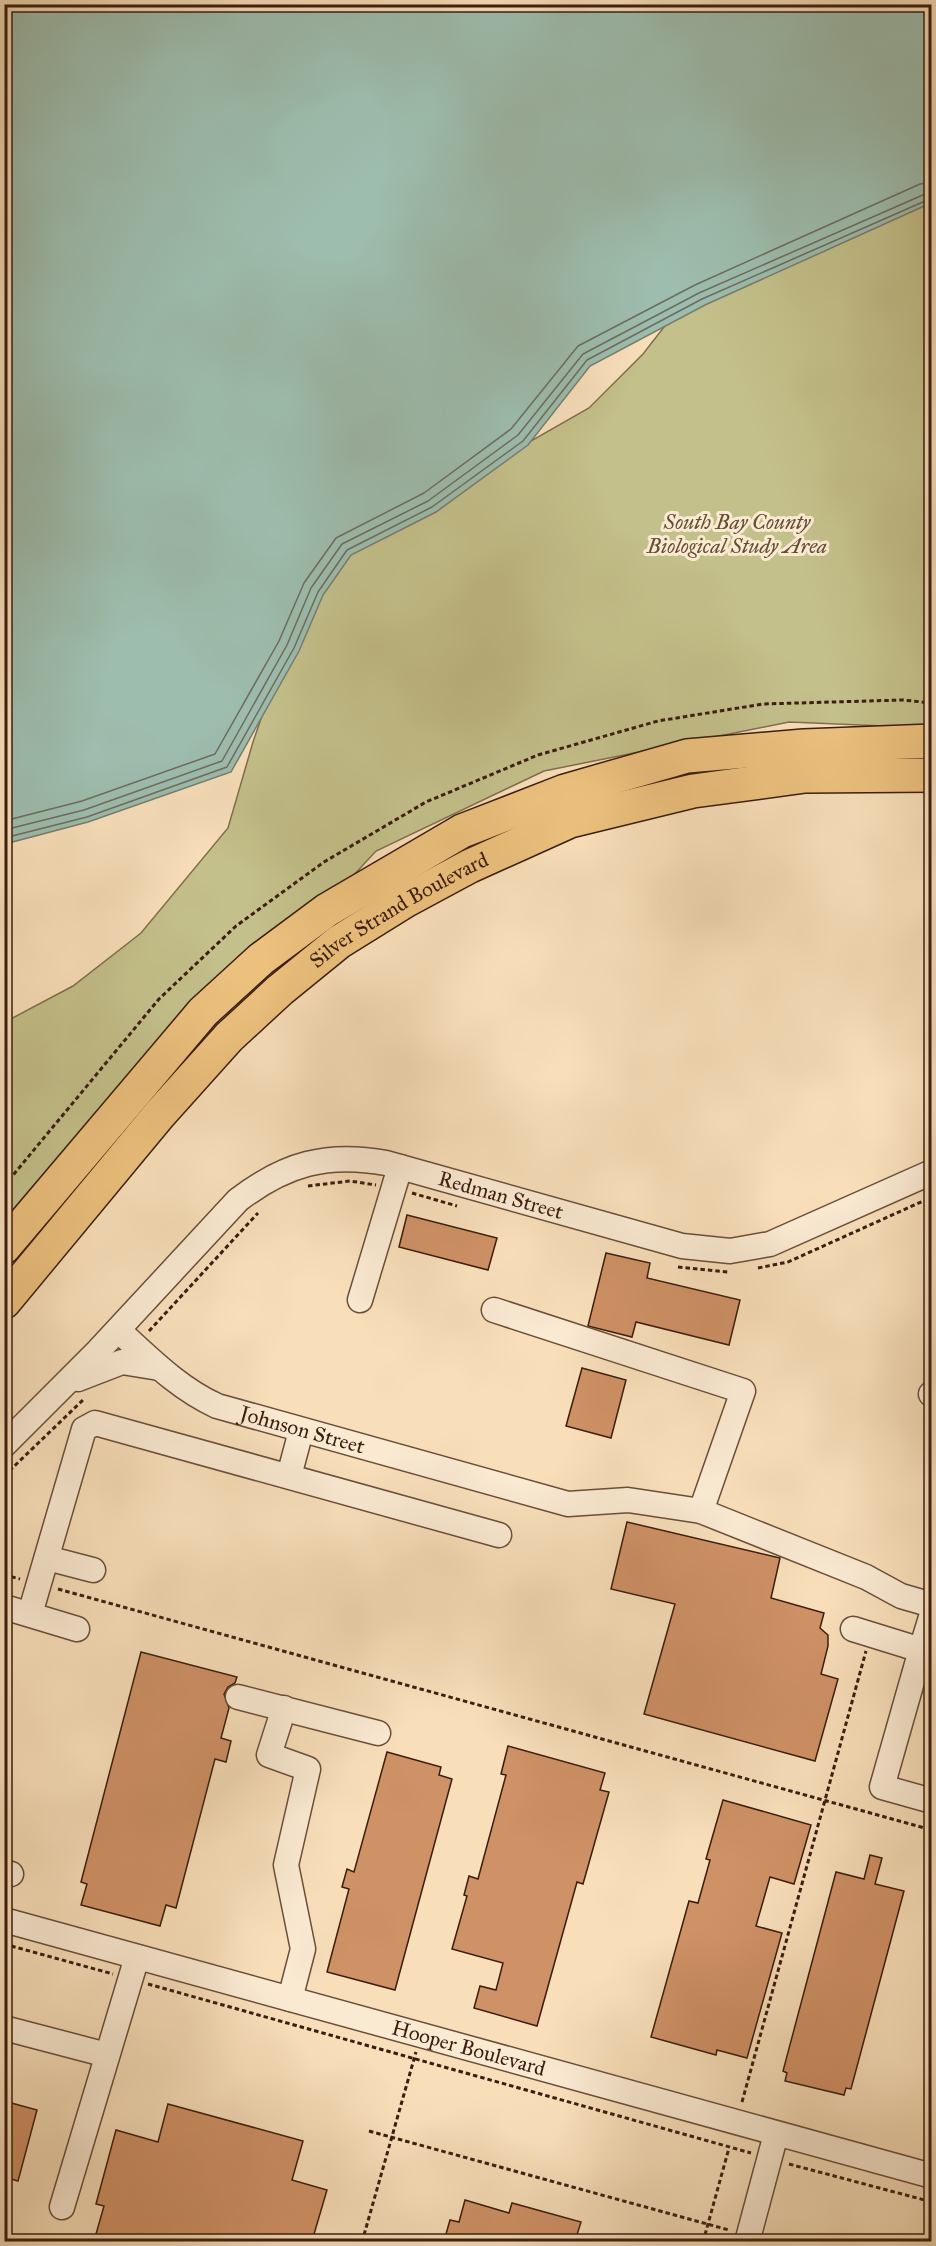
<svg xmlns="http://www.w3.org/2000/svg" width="936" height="2246" font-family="'IM FELL Great Primer',serif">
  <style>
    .green { fill: #c4c08b; stroke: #806e4d; stroke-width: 1.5 }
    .water { fill: #9dbdae; stroke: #767d6e; stroke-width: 1.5 }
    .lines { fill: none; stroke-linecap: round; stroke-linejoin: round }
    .shore { stroke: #6c6d5e; stroke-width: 1.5 }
    .building { fill: #cf9166; stroke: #3b1d0f; stroke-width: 1.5 }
    .minor-casing { stroke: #6a4e3a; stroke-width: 27 }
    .highway-casing { stroke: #3b1d0f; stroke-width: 36 }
    .path { stroke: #3b1d0f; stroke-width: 3; stroke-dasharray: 4.5 3; stroke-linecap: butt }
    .minor { stroke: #faead2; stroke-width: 24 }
    .highway { stroke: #ecc07d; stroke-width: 33 }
    .labels { text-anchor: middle; stroke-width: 6; stroke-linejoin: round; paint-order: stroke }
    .park-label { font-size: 21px; font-style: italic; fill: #644e34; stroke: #faead2 }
    .street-label { font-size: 21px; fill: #3b1d0f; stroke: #faead2 }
  </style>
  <rect width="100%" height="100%" fill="#f8dfba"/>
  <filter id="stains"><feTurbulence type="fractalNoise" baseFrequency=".00333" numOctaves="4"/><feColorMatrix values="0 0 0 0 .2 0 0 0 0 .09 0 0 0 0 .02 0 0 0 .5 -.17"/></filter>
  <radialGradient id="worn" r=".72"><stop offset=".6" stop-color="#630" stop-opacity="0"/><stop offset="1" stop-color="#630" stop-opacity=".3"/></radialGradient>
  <path class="green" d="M902,192l29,14v522l-142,-6 -245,49 -168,80 -210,226 -161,194v-249l68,-36 68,-53 87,-105 25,-86 39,-114 46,-77 251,-143 54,-54 42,-54z"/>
  <path class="water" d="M5,4l926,1v198l-226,102 -115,61 -62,79 -92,67 -85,43 -28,40 -24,56 -68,121 -143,50 -83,22z"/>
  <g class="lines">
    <path class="shore" d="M4,821l78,-20 133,-47 64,-113 25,-58 32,-45 88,-45 87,-64 67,-83 117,-61 225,-101 12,-2
      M4,830l80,-20 138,-49 65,-116 24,-57 31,-44 86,-43 90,-66 65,-81 116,-61 233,-102
      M4,838l83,-21 140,-50 67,-119 24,-56 29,-42 85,-43 91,-66 64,-81 115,-61 230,-101"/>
  </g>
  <path class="building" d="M407,1215l90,23 -9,32 -89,-23z
    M606,1253l44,10 -3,15 93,22 -11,45 -93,-23 -4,15 -44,-11z
    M582,1368l44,12 -15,58 -45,-12z
    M627,1522l153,36 -9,40 53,15 -4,15 8,7v11l-7,28 17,5 -23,82 -171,-47 31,-110 -64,-15z
    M141,1652l96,25 -2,6 -7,4 -4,7 5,14 -8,30 10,3 -5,21 -11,-3 -39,149 -10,-3 -6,21 -79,-21 6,-21 -6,-2z
    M508,1746l97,27 -5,17 9,2 -26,92 -6,-2 -40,144 -63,-18 6,-22 16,4 7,-27 -51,-14 15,-53 -3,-1 5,-19 9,3 28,-104 -5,-1z
    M387,1752l54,15 -2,8 13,4 -57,211 -68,-18 22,-83 -7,-2 5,-18 7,3z
    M723,1800l88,25 -17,59 -24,-7 -14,49 26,7 -35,125 -30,-8 -1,5 -65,-18 38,-136 9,2 12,-43 -4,-1z
    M870,1855l12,3 -7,26 29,7 -53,198 -5,-1 -2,7 -59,-14 2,-8 -4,-2 53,-199 28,7z
    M4,2101l33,9 -19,71 -14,-4z
    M168,2104l135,37 -11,39 35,10 -15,51h-218l10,-35 -8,-2 20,-74 42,12z
    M465,2200l44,13 3,-10 69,19 -6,19h-131l6,-21 9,2z"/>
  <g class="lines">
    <g class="minor-casing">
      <g id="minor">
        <path d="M360,1300l40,-133"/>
        <path d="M494,1310l249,81 -42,120"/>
        <path id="s1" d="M118,1330c32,29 60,58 99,76l351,98 60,-4 73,11 165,66 35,19 31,9"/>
        <path d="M78,1379l44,-17 37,6"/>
        <path d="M931,1394h1"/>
        <path id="s2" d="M4,1445l94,-94 140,-151c47,-36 89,-48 148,-37l296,83 48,5 40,-7 162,-72"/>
        <path d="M289,1476l12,-45"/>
        <path d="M47,1558l46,12"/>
        <path d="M4,1607l73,22"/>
        <path d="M30,1614l54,-185 11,-6 404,112"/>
        <path d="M853,1629l68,21 11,-36"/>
        <path d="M921,1650l-39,137 50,14"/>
        <path d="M238,1697l140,36"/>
        <path d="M284,1708l-15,47 39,14 -22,96 17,84 -13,50"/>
        <path d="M4,1872l7,2"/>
        <path id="s3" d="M4,1920l928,256"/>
        <path d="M4,2028l103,27"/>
        <path d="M62,2207l75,-250"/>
        <path d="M747,2242l29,-108"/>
      </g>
    </g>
    <g class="highway-casing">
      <g id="highway">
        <path d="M4,1247l199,-235 58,-53 66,-49 135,-79 103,-40 122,-35 117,-10 128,-5"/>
        <path id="s4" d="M4,1302l155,-187 70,-78 51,-47 59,-48 66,-41 65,-35 100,-45 123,-30 112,-15 127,-1"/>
      </g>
    </g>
    <path class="path" d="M4,1186l155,-187 77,-73 88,-64 102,-60 112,-47 120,-34 105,-17 140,-4 29,3
      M308,1186l42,-5 26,4
      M412,1193l45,13
      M678,1267l50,5
      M758,1268l30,-6 144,-65
      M149,1331l109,-118
      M4,1476l81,-78
      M4,1575l16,4
      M58,1589l874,241
      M4,1944l109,30
      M148,1984l603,169
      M742,2102l124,-451
      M369,2131l360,99
      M789,2164l143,38
      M4,2237l17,5
      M362,2242l54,-190
      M703,2242l26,-94"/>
    <use href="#minor" class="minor"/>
    <use href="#highway" class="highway"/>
  </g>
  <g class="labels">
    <g class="park-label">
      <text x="737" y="529">South Bay County<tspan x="737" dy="24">Biological Study Area</tspan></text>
    </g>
    <g class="street-label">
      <text dy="7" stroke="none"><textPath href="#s4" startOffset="561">Silver Strand Boulevard</textPath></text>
      <text dy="7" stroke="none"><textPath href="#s2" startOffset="616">Redman Street</textPath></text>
      <text dy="7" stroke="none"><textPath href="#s1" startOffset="214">Johnson Street</textPath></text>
      <text dy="7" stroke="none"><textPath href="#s3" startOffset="482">Hooper Boulevard</textPath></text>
    </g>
  </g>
  <rect width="936" height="2246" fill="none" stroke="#f8dfba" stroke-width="24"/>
  <rect x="6" y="6" width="924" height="2234" fill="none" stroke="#3b1d0f" stroke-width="3"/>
  <rect x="12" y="12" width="912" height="2222" fill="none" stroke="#3b1d0f" stroke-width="1.5"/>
  <rect width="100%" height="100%" filter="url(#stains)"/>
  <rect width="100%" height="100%" fill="url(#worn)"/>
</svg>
